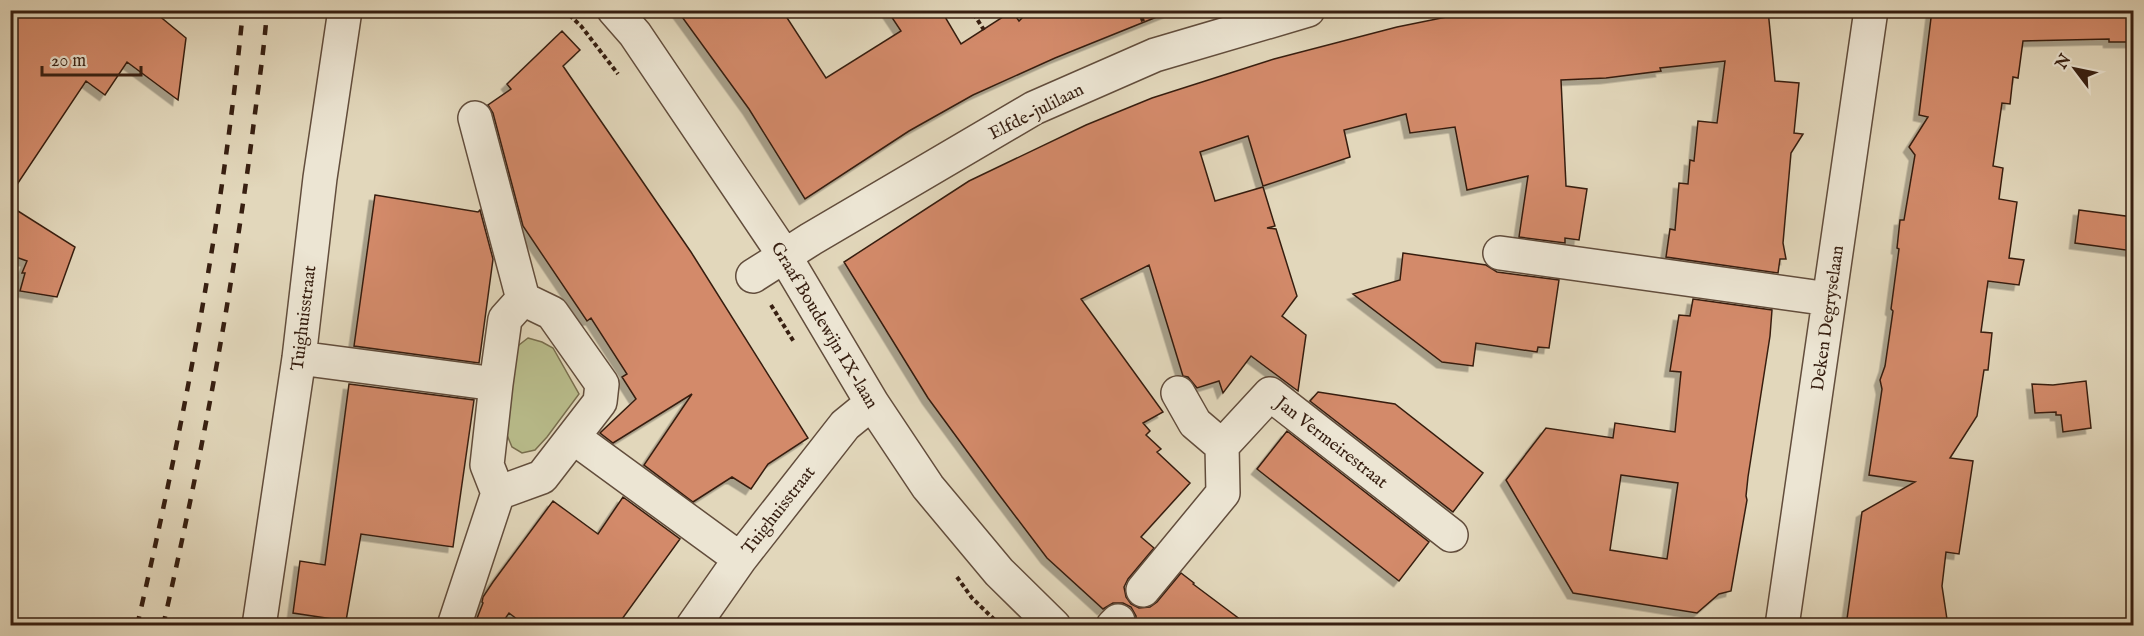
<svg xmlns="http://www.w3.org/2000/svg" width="2144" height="636" font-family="'IM FELL English',serif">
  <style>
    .green { fill: #b9bd8c; stroke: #786e4e; stroke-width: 1.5 }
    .building { fill: #d38a6a; stroke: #371f11; stroke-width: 1.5; fill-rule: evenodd; filter: url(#shadow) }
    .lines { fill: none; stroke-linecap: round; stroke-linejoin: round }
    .minor-casing { stroke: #624d3c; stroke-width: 36 }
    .path { stroke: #371f11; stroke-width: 4; stroke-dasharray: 4.5 3; stroke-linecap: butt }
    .minor { stroke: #ece5d3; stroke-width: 33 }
    .rail { stroke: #371f11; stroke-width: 4.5; stroke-dasharray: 10 10; stroke-linecap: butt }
    .labels { text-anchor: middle; stroke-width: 4.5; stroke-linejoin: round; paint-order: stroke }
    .street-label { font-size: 18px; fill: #371f11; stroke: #ece5d3 }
  </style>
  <defs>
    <filter id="shadow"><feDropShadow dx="-5.5" dy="5.5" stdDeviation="0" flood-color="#0004"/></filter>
  </defs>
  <rect width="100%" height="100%" fill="#e2d7bb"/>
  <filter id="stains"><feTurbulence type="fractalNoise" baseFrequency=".00333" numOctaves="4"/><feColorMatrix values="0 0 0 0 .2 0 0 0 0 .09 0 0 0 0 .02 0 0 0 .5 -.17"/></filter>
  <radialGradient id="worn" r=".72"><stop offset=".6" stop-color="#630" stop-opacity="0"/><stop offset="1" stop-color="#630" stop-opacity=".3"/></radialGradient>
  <path class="green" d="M528,338l14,4 11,6 26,46 -32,43 -12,13 -13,3 -10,-6 -5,-12 8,-82 4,-8z"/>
  <path class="building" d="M10,10h142l34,28 -8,62 -51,-38 -22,33 -19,-14 -76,114z
    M677,10h105l44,68 75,-47 -14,-21h54l20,34 51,-33 7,10 11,-11h138l1,2 -114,46 -82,37 -64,36 -104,68 -56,-90z
    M1481,10h287l7,71 24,2 -5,50 9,1 -12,19 -8,90 3,16h-6l-2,14 -112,-16 4,-28 5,1 4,-47 9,1 2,-24 4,1 4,-40 19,2 8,-62 -65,7 1,3 -55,7 -45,2 5,106 21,3 -8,51 -14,-2v5l-46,-6 9,-61 -61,14 -12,-63 -45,6 -4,-19 -62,16 6,27 -87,29 -15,-50 -48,16 15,49 48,-14 12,39 -8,2 9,1 21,67 -15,20 24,19 -8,56 -47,-35 -28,37 -4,-12 -22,7 -9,-11 -5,-1 -34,-111 -68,34 82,113 -20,11 7,8 -4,4 15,14 -4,3 33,31 -49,54 13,11 -26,31 -4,8 2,10 5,7 8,4 11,-1 7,-5 24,-29 13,10 -1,1 56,42h-113v-10l-5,-9 -8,-4h-10l-10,6 -56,-51 -50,-66 -69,-94 -84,-136 125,-81 117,-56 66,-27 122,-39 123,-32z
    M1932,10h201v32h-24v-3l-86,2 -5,37 -5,-1 -3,27 -8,-1 -9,63 10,2 -4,31 18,3 -8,56 15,2 -5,25 -31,-4 -7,51 11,1 -4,37h-4l-7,46 -27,42 23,3 -14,93 -13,-2 -4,34 6,40h-102l16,-114 53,-30 -46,-7 13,-86 -2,-9 5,-14 8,-55 -2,-2 8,-60 -2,-1 3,-28h4l11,-65 -6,-8 19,-30 -9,-2z
    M562,31l18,19 -17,16 128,186 117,186 -40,26 -17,25 -19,-12 -39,25 -49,-37 48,-71 -79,49 -13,-10 36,-34 -14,-22 5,-3 -36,-56 -4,3 -64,-95 -30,-113 -5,-8 23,-16 -4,-5z
    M375,195l103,17 2,-2 13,49 -14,104 -125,-17z
    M10,206l65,41 -18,50 -37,-6 5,-18h-3l5,-12 -17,-6z
    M2079,210l54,7v34l-58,-8z
    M1403,253l83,12 11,7 62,8 -10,68 -11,-1 -1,5 -61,-9 -3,23 -31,-4 -89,-68 47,-14z
    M1693,299l79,11 -2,26 -22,141 -2,19 1,4 -16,91 -12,3 -22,19 -124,-20 -67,-113 40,-52 67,10 2,-15 60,9 6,-60 -11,-1 9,-56 11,1zM1621,475l57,8 -11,76 -57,-9z
    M2086,381l5,47 -28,4 -2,-17h-5v-3l-21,1 -3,-29 21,1z
    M349,384l125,16 -21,147 -92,-13 -15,87 -53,-8 7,-52 25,4z
    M1318,392l77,12 88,69 -30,39 -143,-111z
    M1287,431l142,111 -30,39 -142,-112z
    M623,497l57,42 -63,87h-91l-17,-13 -9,13h-26l9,-23 -1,-1 1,-5 10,-15 60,-81 45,33z"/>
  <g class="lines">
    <g class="minor-casing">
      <path id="minor" d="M614,10l21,24 149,221 88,148 56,84 71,85 55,54
        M475,118l48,181
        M1500,253l329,46
        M753,276l58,-37 223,-131 121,-53 153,-45
        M299,358l197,26
        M1178,393l17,30 27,23
        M573,437l167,122
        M498,493l44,-16 58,-75 2,-18 -50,-71 -29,-14
        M1143,590l80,-97 -1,-47 48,-52 181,141
        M259,626l40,-268 21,-180 25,-168
        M454,626l44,-133 -11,-28 9,-81 9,-65 18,-20
        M693,626l47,-67 105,-134 27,-22
        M1113,626l5,-5
        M1782,626l89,-616"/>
    </g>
    <path class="path" d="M564,10l17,16 37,48
      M967,10l8,6 9,14
      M1139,10l5,14
      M771,305l23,37
      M957,577l15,21 29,28"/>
    <use href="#minor" class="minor"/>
    <path class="rail" d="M137,626c47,-203 86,-408 106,-616
      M163,626c37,-162 68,-325 89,-489 5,-42 12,-84 15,-127"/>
  </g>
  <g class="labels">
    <g class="street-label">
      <text transform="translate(1036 111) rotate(-27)" y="6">Elfde-julilaan</text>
      <text transform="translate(303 318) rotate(-83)" y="6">Tuighuisstraat</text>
      <text transform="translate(1827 318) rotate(-82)" y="6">Deken Degryselaan</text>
      <text transform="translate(825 325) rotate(59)" y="6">Graaf Boudewijn IX-laan</text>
      <text transform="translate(1332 442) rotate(38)" y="6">Jan Vermeirestraat</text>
      <text transform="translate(778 510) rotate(-52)" y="6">Tuighuisstraat</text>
    </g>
  </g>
  <rect width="2144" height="636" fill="none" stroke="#e2d7bb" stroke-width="36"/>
  <rect x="12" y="12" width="2120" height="612" fill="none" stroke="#371f11" stroke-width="3"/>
  <rect x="18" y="18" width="2108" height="600" fill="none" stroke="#371f11" stroke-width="1.5"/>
  <g transform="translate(2075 69) rotate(302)" stroke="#ece5d3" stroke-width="4.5" paint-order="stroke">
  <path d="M0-4.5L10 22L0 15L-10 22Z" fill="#371f11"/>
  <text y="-9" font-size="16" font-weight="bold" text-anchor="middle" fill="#371f11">N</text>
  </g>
  <path d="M42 66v9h99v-9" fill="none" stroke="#371f11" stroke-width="3"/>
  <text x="51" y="66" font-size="18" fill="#371f11" stroke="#ece5d3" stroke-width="4.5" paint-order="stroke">20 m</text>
  <rect width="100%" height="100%" filter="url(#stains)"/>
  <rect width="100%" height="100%" fill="url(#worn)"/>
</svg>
